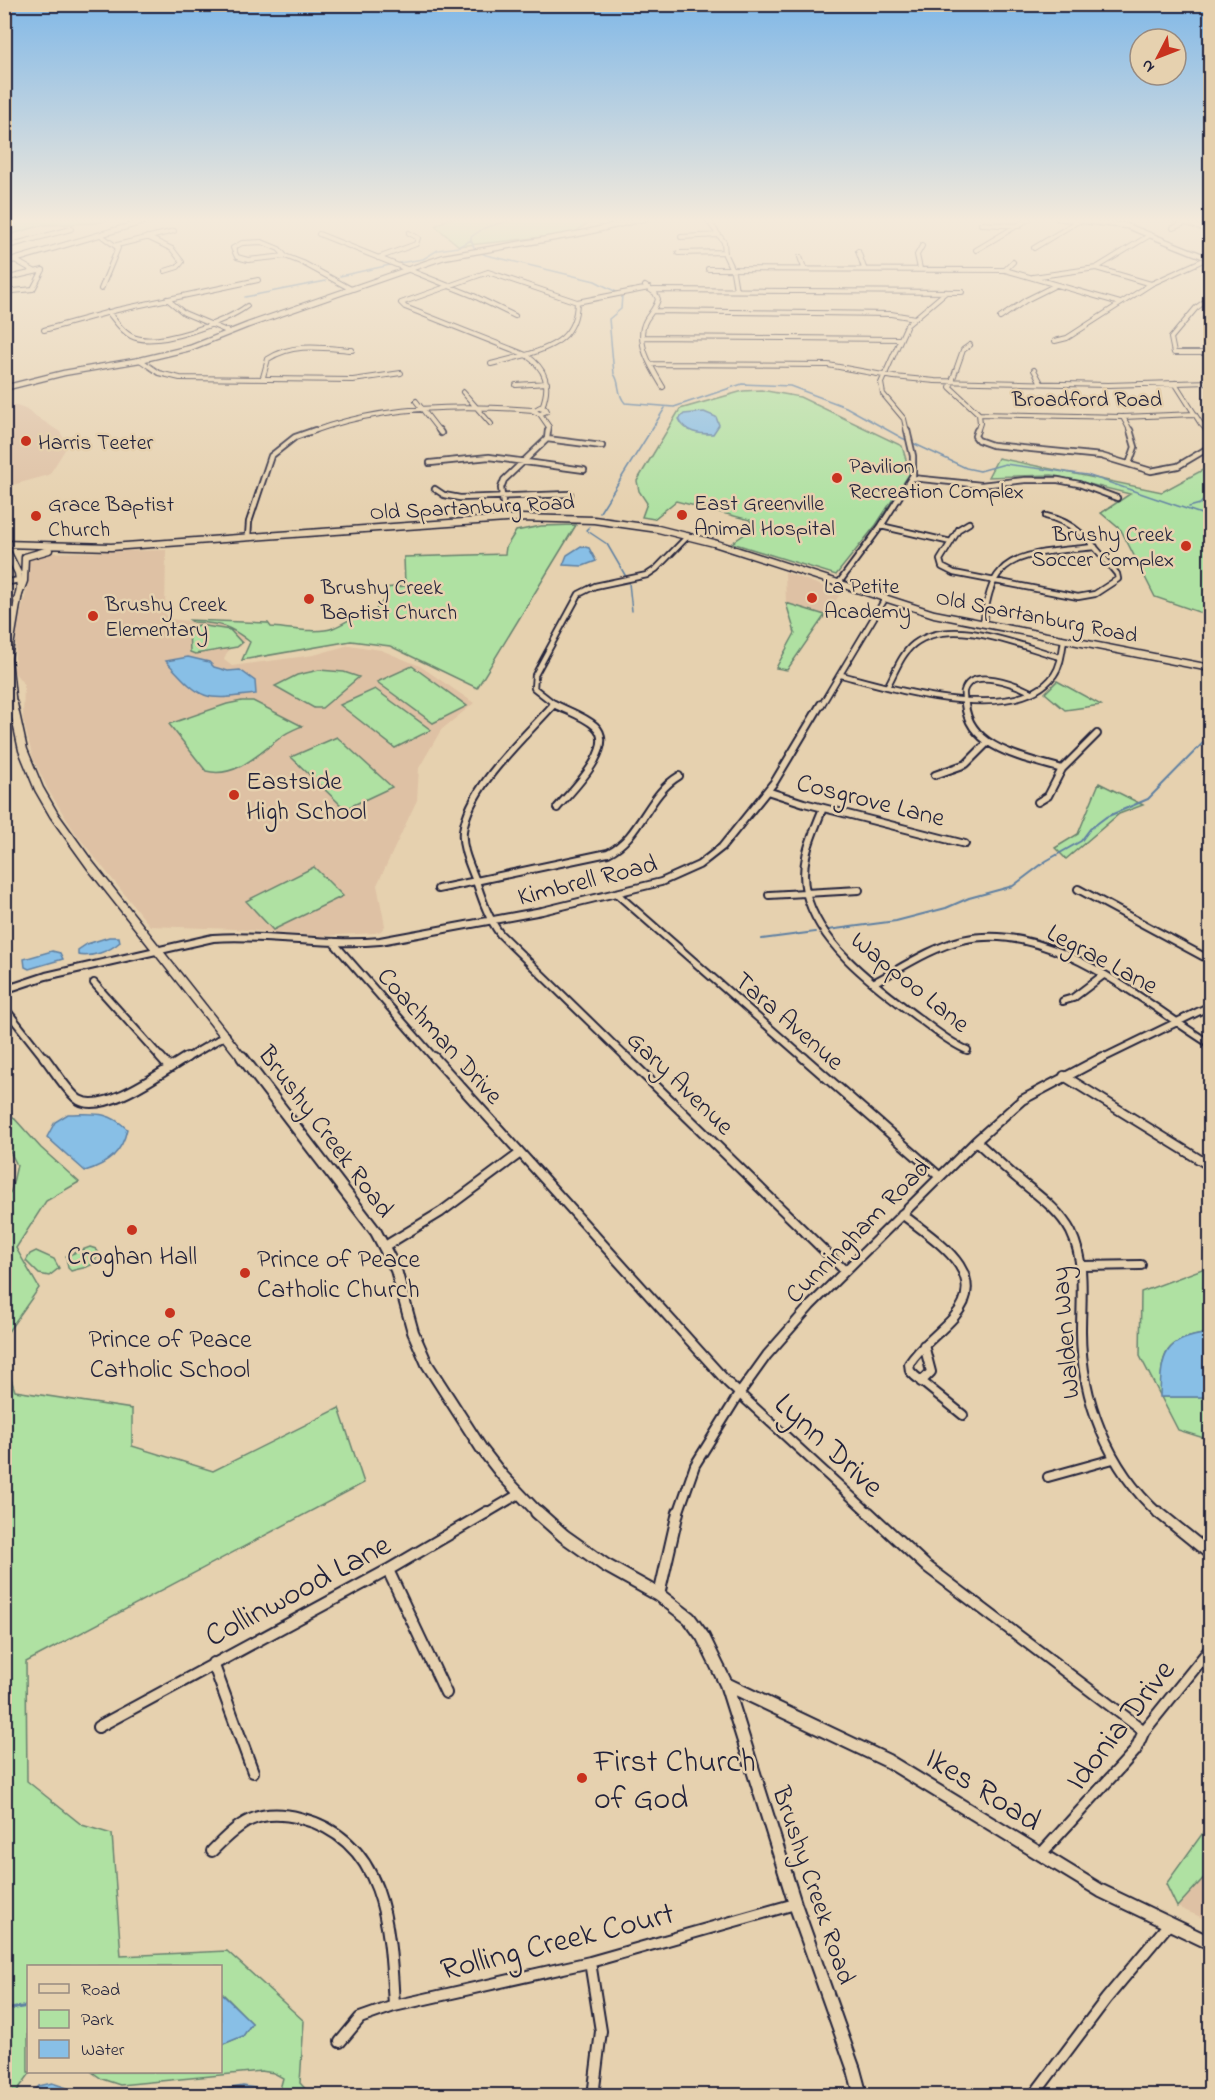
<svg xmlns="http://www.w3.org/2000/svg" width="1215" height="2100" font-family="'Indie Flower',sans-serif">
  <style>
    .built { fill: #dec1a4 }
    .green { fill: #afe1a2; stroke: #68826e; stroke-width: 1.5 }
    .water { fill: #88bfe6; stroke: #5f80a2; stroke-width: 1.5 }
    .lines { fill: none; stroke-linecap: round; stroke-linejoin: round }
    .stream-far2 { stroke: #5f80a2; stroke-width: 1.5 }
    .stream-far1 { stroke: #5f80a2; stroke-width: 2 }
    .stream { stroke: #5f80a2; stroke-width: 3 }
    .minor-far4-casing { stroke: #22223b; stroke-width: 6 }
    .minor-far3-casing { stroke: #22223b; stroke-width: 8 }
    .minor-far2-casing { stroke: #22223b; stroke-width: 10 }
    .minor-far1-casing { stroke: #22223b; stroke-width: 12 }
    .minor-casing { stroke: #22223b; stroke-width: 14 }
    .tertiary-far4-casing { stroke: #22223b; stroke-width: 7 }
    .tertiary-far3-casing { stroke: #22223b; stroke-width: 9 }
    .tertiary-far2-casing { stroke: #22223b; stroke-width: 11 }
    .tertiary-far1-casing { stroke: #22223b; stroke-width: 14 }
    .tertiary-casing { stroke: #22223b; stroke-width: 16 }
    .secondary-casing { stroke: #22223b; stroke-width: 9 }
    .minor-far4 { stroke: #e6d1af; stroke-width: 4 }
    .minor-far3 { stroke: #e6d1af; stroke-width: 4.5 }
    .minor-far2 { stroke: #e6d1af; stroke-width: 6 }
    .minor-far1 { stroke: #e6d1af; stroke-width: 8 }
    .minor { stroke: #e6d1af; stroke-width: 10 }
    .tertiary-far4 { stroke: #e6d1af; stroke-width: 4.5 }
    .tertiary-far3 { stroke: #e6d1af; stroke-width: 6 }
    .tertiary-far2 { stroke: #e6d1af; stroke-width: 8 }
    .tertiary-far1 { stroke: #e6d1af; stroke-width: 10 }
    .tertiary { stroke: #e6d1af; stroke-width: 12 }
    .secondary { stroke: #e6d1af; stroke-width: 6 }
    .poi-dot { fill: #c8321e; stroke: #e6d1af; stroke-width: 2 }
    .labels { text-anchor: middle; stroke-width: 5; stroke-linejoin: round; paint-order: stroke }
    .far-street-label { font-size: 22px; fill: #22223b; stroke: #e6d1af }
    .far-poi-label { font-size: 22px; fill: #22223b; stroke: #e6d1af; text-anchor: start }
    .poi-label { font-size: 26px; fill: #22223b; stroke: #e6d1af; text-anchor: start }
    .street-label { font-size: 26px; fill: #22223b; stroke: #e6d1af }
    .near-street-label { font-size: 32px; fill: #22223b; stroke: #e6d1af }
    .near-poi-label { font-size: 32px; fill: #22223b; stroke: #e6d1af; text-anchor: start }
  </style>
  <rect width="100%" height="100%" fill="#e6d1af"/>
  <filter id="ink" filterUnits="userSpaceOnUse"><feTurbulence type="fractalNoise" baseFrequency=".0167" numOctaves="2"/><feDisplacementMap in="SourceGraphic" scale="12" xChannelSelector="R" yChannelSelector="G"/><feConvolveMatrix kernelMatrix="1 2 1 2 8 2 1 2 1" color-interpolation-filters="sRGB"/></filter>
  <g filter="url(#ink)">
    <path class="built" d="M5,402l20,7 35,23 8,13 -19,30 -44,12z
      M166,550l-1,63 4,6 60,6 19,12 -8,10 -9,1 -5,6 -2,6 8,6 82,-11 35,-10 32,5 39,16 54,37 -33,27 -22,38 -2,32 -40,85 8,41 -4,5 -6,2 -55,3 -85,-7 -85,-3 -74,-92 -28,-44 -15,-32 -10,-38 1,-36 -10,-12 3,-45 11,-42 -2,-23 14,-9z
      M785,572l56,21 -16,22 -39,-12z
      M1210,1871v50l-33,-14z"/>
    <path class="green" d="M9,218h106l-19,5 -53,2 -38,11v-16z
      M449,218h145l-21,16 -114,12 -24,-20z
      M761,390l39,7 102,49 8,27 -34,52 -40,50 -104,-32 20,-14 -2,-9 -74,-19 -22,18 -12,-2 5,-14 -8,-12 -2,-10 43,-72 63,-18z
      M998,458l164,34 48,-26v150l-55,-19 -34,-67 -20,-17 29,-19 -78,-19 -64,2z
      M576,525l-99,163 -87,-42 -39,-5 -109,19 8,-18c-21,-17 -31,-19 -57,-20l-3,-2 78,3 3,4c16,1 47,7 62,1 14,-5 25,-17 40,-15l14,-17 -3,-8 21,-2 -1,-29 101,-3 1,-7 10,-16 25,-5z
      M786,603l39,12 -38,55 -11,-2 19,-35z
      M199,625l31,5 12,13 -5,4 -42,7 -5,-2 -1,-24z
      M412,666l55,40 -34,17 -56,-41z
      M319,670l25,2 15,5 -37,31h-8l-39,-22 22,-11z
      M1057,681l44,24 -36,5 -20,-17z
      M375,689l56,41 -36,18 -55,-43z
      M242,701h11l49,25c-7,3 -15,6 -21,11 -21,16 -46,42 -75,34l-37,-47 58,-20z
      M337,737l55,50 -47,22 -54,-52z
      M1099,783l44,22 -24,9 -53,45 -11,-11 23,-14z
      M314,867l29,29 -70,34 -27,-29z
      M5,1108l36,40 38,34 -33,19 -30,47 23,40 -34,48v-137l6,-8 6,-26 -12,-23z
      M90,1247l6,2 3,4c-7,17 -13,13 -28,18l-3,-3 -2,-12z
      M36,1251l18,8 5,9 -10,8 -10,-2 -13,-13 4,-7z
      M1210,1266v67c-46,6 -50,20 -49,64h49v43l-32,-10 -38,-74 1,-64z
      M4,1359l11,32 117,18v37l81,25 126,-63 25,75 -338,179 1,119 55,44 30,9 9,122 106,-5 77,70 -4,62 11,12h-39l8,-6 3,-11 -9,-5 -13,-2 -141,14 -18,-6 -10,-7h128l1,-27 22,-9 9,-13 -31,-31 -1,-26h-192v106h3l-17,23h-9z
      M1210,1823v48l-33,36 -11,-23z"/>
    <path class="water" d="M704,412l12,5 3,8 -6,9c-14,0 -28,-1 -34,-15l5,-5z
      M581,546l8,2 7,13 -13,5 -20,-1 4,-10z
      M188,657l21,5 5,5 14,4 12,-1 15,11 1,13c-54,7 -53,7 -90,-33z
      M109,937h10l1,5c-10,9 -29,16 -42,13v-5l9,-6z
      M52,951l8,2 3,6 -34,10 -4,-2 -1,-8z
      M68,1114c25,0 40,-4 59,15 -5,24 -19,35 -42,42l-38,-34 8,-15z
      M1210,1333v64h-50c1,-44 4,-58 50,-64z
      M220,1992l32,31 -9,13 -22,9z
      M52,2083l15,5 10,7h-47l9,-9z
      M243,2086l12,2 3,7h-66z"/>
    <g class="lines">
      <path class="stream-far2" d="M471,240l4,10 11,5 109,26 27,14 -1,14 -12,10 5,55c7,9 2,19 11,29l49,4 68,-23 48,2 56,21 56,31 64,30 14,3 25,-7 82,11 123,42
        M471,240v-3l13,-9 34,-10
        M399,263l24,-4 15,-9 20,-3 13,-7
        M340,276l50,-11
        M245,297l81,-16
        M1189,507l11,-3 10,-11
        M600,512l65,-104
        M589,527l-3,3 21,14 18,31
        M629,583l3,28"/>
      <path class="stream-far1" d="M828,930l68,-9 50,-13 23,-10 44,-12 33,-25 35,-20 9,-12 16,-12 42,-18 57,-58
        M762,939l53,-7"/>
      <path class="stream" d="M4,2010l24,-4"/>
      <g class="minor-far4-casing">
        <path id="minor-far4" d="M706,218l18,24 1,13 8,17 3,18
          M1171,218l39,13
          M981,224l39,2
          M1173,228l12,-5
          M319,234l155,62 41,20
          M147,237l25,12 10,13 -4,5 -13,4
          M681,237l38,-2
          M262,242l17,7 6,7 -37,4 -11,-3 -4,-9 9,-5z
          M117,245l57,-14
          M4,247l67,-18
          M1034,248l46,-28
          M976,250l54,-32
          M858,251l6,17
          M678,253l47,-1
          M4,254l30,17
          M285,256l18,7 48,26
          M800,257l4,11
          M378,258l38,-14 2,-6 -9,-5
          M1096,268l55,16
          M708,269l297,1 115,33
          M920,269l-3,-14 5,-9
          M1005,270l8,-8
          M488,272l89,30c-1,34 -21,44 -51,53l-121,-48 -4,-4z
          M1033,277l63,-9 54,-33
          M4,279l39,-9
          M645,286l10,7 3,6c-2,9 -7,13 -12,21 -12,21 6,49 17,67
          M101,289l17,-41 -16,-12
          M653,290l309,2
          M4,292l29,-3 10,-19
          M1210,298l-14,10 -25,30 3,15h36
          M167,299l17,14 45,19
          M577,302l72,-14
          M653,311l238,3 24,4
          M108,312c7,8 13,19 23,24 25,13 95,-14 116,-30
          M1000,318l26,-18 30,-15
          M44,330l73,-20 141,-30
          M643,337l257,2
          M1055,341l12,-3 84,-54 59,-27
          M970,345l-7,5 -13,37 29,27 1,9 -3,9
          M526,355c20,14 25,29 16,52
          M140,360l19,13 21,5 173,2 48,-7
          M491,364l35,-9
          M651,364l177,1 66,12 41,4 173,4 102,-3
          M1034,370l7,13
          M263,377l5,-18c26,-17 55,-11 84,-9
          M1175,383l26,41 8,8
          M516,385l31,-2
          M463,392l28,32
          M416,401l24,31
          M540,407l6,2 1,2 -7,3 -7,-3z
          M540,414l9,13 -1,5
          M979,414l144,3 72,-3
          M1123,417l8,15
          M311,432c68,-26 150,-28 222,-22
          M907,432l-3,-13 -21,-25 -2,-11 26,-58 39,-33"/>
      </g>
      <g class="minor-far3-casing">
        <path id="minor-far3" d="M439,430l2,3
          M977,430l-2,6 3,4 14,5 109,11 50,15 27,-5 32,-19
          M1207,430l3,3
          M547,439l55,7
          M430,463l59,-6 95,13
          M1129,464l6,-17 -5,-17
          M912,478l69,7 44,-5h33l21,4 38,14
          M435,489l9,6 16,3 110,-4
          M505,519l-4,-31 3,-8 43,-41 1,-9
          M969,523l-10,6 -19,31 2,7 12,6 124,24 17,-3 23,-15 -1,-5c-21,-25 -37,-51 -71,-58
          M881,526l70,16
          M248,537l1,-15 22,-66 24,-19 20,-7
          M4,583l15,-3
          M838,584l43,-58 32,-51v-19l-6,-26
          M983,624c3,-16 6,-41 18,-53 17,-21 68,-21 94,-24
          M841,675c50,13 176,52 213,0 7,-10 8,-23 10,-35
          M887,687c8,-14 14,-33 27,-43 38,-29 105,2 146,13
          M557,706l-23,-18 1,-13 44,-81 16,-8 52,-11 9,-6 32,-33
          M821,706l64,-107
          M965,706c0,-4 -2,-11 -1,-15 7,-25 53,-6 67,1"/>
      </g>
      <g class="minor-far2-casing">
        <path id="minor-far2" d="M554,704c-29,33 -85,82 -91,127 -2,18 8,36 14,53 6,18 12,35 23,50l128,125
          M554,704c13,7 30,12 41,22 23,21 -24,65 -38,82
          M965,704c4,46 62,54 97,65
          M935,775l31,-11 22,-22
          M767,791l37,12 161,41
          M1038,802l10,-6 14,-27 35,-35
          M823,808c-11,28 -24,53 -17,84 13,54 70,94 111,125 17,12 31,25 50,33
          M438,889l170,-36c33,-16 39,-58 71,-77
          M1078,889l132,71
          M616,893l189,166
          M769,895l90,-5
          M333,942l102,117
          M875,982c28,-15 56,-34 87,-42 87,-21 179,61 248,104
          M94,983l68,76
          M4,990l42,-14 167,-38c56,-4 111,8 167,3l162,-30 119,-29 38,-17 23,-18 53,-66 46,-77
          M4,999l8,-13
          M1063,1001l10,-3 29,-22
          M4,1007l41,52
          M185,1059l41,-24
          M1101,1059l109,-53"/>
      </g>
      <g class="minor-far1-casing">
        <path id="minor-far1" d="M44,1057c9,11 24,36 35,43 26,15 84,-29 108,-43
          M160,1057l9,10
          M434,1057l294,326 142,131
          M626,1057l218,213
          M803,1057l136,119
          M1064,1076l146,90
          M976,1141c13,12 27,25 41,37 19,16 42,31 54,54 15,31 10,65 10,99 0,68 27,137 78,183
          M902,1214c31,25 91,59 52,103 -15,17 -33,28 -45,47l1,7 5,5 48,39
          M385,1246l56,-34 78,-58
          M1082,1266l59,-1
          M921,1382l10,-10 -7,-27
          M1048,1477l65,-18
          M485,1514l34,-20
          M678,1514l17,-49 44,-71 28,-39 43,-49 166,-165 46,-41 81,-43"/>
      </g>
      <g class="minor-casing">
        <path id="minor" d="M868,1512l57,53 219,166
          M1158,1512l52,42
          M388,1570l58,123
          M659,1595l19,-83
          M213,1663l40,109
          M98,1727l290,-157 99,-58
          M212,1851c27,-28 46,-44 88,-33 88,22 90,114 94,188
          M1041,1854l94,-103 9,-20 66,-82
          M590,1962l11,69 -8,65
          M340,2042l20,-24 34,-12 196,-44 205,-58
          M1033,2096l73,-97 62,-74"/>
      </g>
      <g class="tertiary-far4-casing">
        <path id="tertiary-far4" d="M1058,218l69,8 83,33
          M4,263l152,-45
          M4,388l60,-15 76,-13 50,-12 58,-23 196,-68 139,-24 63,-15"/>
      </g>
      <g class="tertiary-far3-casing">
        <path id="tertiary-far3" d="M4,545l14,28 2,14 -12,71 5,48"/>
      </g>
      <g class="tertiary-far2-casing">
        <path id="tertiary-far2" d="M13,704l10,46 16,39 15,26 36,50 153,194"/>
      </g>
      <g class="tertiary-far1-casing">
        <path id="tertiary-far1" d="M242,1057l134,175 20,38 17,62 14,32 54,84 21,27 37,39"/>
      </g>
      <g class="tertiary-casing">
        <path id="tertiary" d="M537,1512l27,24 41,29 54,30 30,23 14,19 23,47 69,220 59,166 7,26
          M726,1684l162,77 213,130 109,52"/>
      </g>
      <g class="secondary-casing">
        <path id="secondary" d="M4,544l107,3 409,-29 74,2 64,9 56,14 220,71 276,54
          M17,600l7,-19 1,-24 24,-7"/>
      </g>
      <use href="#minor-far4" class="minor-far4"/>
      <use href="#minor-far3" class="minor-far3"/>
      <use href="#minor-far2" class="minor-far2"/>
      <use href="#minor-far1" class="minor-far1"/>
      <use href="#minor" class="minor"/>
      <use href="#tertiary-far4" class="tertiary-far4"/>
      <use href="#tertiary-far3" class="tertiary-far3"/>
      <use href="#tertiary-far2" class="tertiary-far2"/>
      <use href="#tertiary-far1" class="tertiary-far1"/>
      <use href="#tertiary" class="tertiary"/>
      <use href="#secondary" class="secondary"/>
    </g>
  </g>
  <linearGradient id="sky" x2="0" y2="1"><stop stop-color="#81b8e7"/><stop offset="0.43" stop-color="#f4eadb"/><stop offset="1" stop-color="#f4eadb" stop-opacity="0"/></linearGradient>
  <rect width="1215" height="512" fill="url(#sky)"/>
  <g class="poi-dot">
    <circle cx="26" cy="441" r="6"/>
    <circle cx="837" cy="478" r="6"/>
    <circle cx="682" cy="515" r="6"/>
    <circle cx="36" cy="516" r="6"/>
    <circle cx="1186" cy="546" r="6"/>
    <circle cx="812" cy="598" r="6"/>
    <circle cx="309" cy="599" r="6"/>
    <circle cx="93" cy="616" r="6"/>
    <circle cx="234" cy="795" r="6"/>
    <circle cx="132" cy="1230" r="6"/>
    <circle cx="245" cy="1273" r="6"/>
    <circle cx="170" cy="1313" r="6"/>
    <circle cx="582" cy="1778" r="6"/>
  </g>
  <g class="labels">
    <g class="far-street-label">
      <text x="1087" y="406">Broadford Road</text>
      <text transform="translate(472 506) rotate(-3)" y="8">Old Spartanburg Road</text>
      <text transform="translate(1037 615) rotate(11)" y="8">Old Spartanburg Road</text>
    </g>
    <g class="far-poi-label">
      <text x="38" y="449">Harris Teeter</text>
      <text x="849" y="473">Pavilion<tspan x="849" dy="25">Recreation Complex</tspan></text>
      <text x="694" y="510">East Greenville<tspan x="694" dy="25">Animal Hospital</tspan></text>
      <text x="48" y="511">Grace Baptist<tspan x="48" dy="25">Church</tspan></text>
      <text x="1174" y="541" text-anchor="end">Brushy Creek<tspan x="1174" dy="25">Soccer Complex</tspan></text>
      <text x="824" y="593">La Petite<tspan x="824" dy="25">Academy</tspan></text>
      <text x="321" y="594">Brushy Creek<tspan x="321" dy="25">Baptist Church</tspan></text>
      <text x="105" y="611">Brushy Creek<tspan x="105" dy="25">Elementary</tspan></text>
    </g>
    <g class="poi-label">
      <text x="246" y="789">Eastside<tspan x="246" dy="30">High School</tspan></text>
      <text x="132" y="1264" text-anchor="middle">Croghan Hall</text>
      <text x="257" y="1267">Prince of Peace<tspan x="257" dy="30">Catholic Church</tspan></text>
      <text x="170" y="1347" text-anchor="middle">Prince of Peace<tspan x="170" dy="30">Catholic School</tspan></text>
    </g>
    <g class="street-label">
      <text transform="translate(871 799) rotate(14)" y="9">Cosgrove Lane</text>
      <text transform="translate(587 879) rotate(-14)" y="9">Kimbrell Road</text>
      <text transform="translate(1103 958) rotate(28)" y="9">Legrae Lane</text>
      <text transform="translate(911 981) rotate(39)" y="9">Wappoo Lane</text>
      <text transform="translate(790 1020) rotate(41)" y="9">Tara Avenue</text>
      <text transform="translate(441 1035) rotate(48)" y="9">Coachman Drive</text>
      <text transform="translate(681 1082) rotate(44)" y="9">Gary Avenue</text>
      <text transform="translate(327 1131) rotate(53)" y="9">Brushy Creek Road</text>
      <text transform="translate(857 1230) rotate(-45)" y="9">Cunningham Road</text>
      <text transform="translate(1064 1333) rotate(-95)" y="9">Walden Way</text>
      <text transform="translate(815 1885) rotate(71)" y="9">Brushy Creek Road</text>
    </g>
    <g class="near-street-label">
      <text transform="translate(830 1444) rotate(43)" y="11">Lynn Drive</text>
      <text transform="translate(297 1589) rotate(-28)" y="11">Collinwood Lane</text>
      <text transform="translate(1119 1724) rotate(-52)" y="11">Idonia Drive</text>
      <text transform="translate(984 1788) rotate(32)" y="11">Ikes Road</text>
      <text transform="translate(557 1940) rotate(-14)" y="11">Rolling Creek Court</text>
    </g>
    <g class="near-poi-label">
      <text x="594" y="1771">First Church<tspan x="594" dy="37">of God</tspan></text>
    </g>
  </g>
  <rect width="1215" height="2100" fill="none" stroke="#e6d1af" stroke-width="24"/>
  <rect x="12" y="12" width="1191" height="2076" fill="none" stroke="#22223b" stroke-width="2" filter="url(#ink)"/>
  <rect x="27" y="1965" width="195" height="108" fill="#e6d1af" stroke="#988b81" stroke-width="1.5"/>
  <rect x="39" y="1984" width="30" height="9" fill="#e6d1af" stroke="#988b81" stroke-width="1.5"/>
  <text x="81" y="1995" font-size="18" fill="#22223b">Road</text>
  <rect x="39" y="2010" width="30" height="18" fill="#afe1a2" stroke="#988b81" stroke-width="1.5"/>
  <text x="81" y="2025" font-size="18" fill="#22223b">Park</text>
  <rect x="39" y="2040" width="30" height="18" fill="#88bfe6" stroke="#988b81" stroke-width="1.5"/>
  <text x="81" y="2055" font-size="18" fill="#22223b">Water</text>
  <g transform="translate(1158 57) rotate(228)"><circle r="28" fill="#e6d1af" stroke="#988b81" stroke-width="1.5"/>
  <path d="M0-4.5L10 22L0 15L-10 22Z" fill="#c8321e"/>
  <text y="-9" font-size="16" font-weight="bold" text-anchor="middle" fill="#22223b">N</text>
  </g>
</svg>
